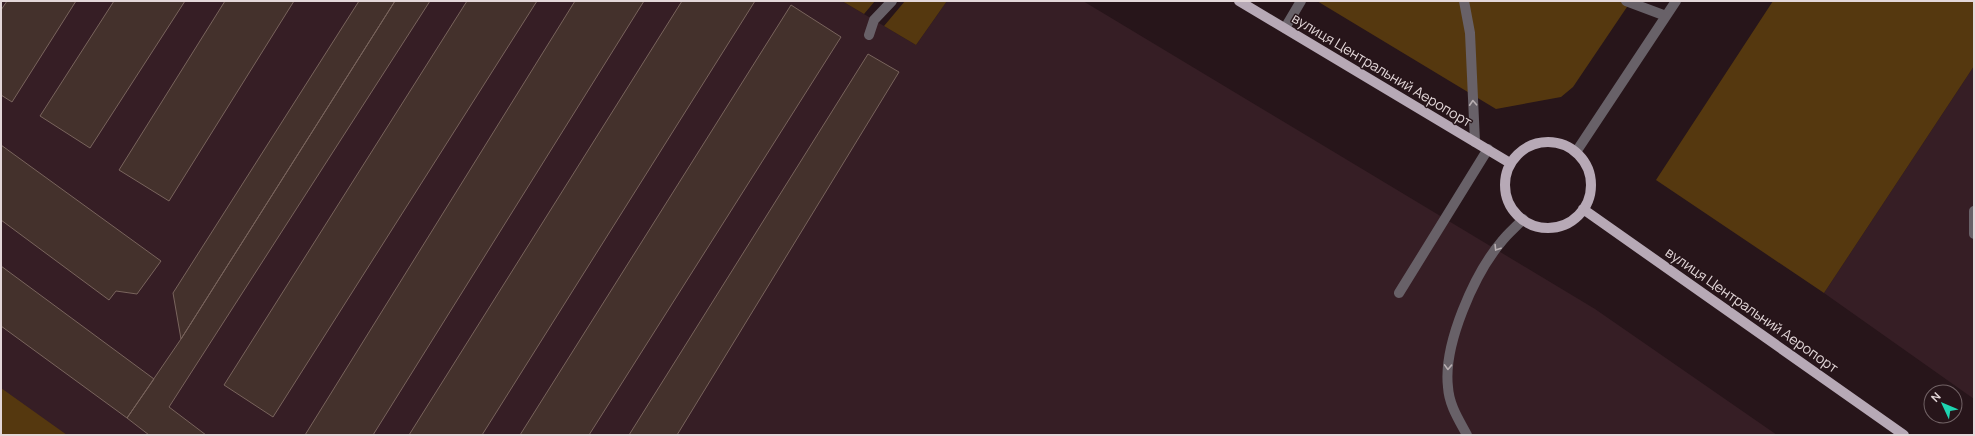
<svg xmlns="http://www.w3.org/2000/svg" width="1975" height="436" font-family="Manrope,sans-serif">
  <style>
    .built { fill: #361e25 }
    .green { fill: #55380f }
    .building { fill: #44312c; stroke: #79645d }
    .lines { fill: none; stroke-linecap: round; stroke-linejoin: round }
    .minor { stroke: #686168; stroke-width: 10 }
    .major { stroke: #b7a9b6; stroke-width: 10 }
    .oneway { stroke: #b8aeb1 }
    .labels { text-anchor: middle; stroke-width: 3; stroke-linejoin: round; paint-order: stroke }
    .street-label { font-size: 14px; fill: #e3d7d9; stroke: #27151a }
  </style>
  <rect width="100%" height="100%" fill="#27151a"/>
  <path class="built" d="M1,1h841l74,44 31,-44h136l512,308 182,126h-1776z
    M1974,66v333l-150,-106z"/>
  <path class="green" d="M842,1h33l-11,13z
    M905,1h42l-31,44 -32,-19z
    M1317,1h314l-58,86 -12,10 -65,12z
    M1773,1h201v65l-150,227 -168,-113z
    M1,388l66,47h-66z"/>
  <path class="building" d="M7,1h69l-64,101 -11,-7v-85z
    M114,1h71l-95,147 -50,-32z
    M225,1h69l-125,200 -50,-31z
    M359,1h36l-214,338 -8,-46z
    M395,1h35l-261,406 37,28h-57l-22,-17 54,-79z
    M467,1h70l-264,416 -49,-32z
    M575,1h69l-271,434h-68z
    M682,1h73l-273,434h-73z
    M791,5l50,32 -252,398h-69z
    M868,54l31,18 -222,363h-48z
    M1,145l160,116 -24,33 -21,-3 -7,9 -108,-80z
    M1,266l153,113 -27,39 -126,-92z"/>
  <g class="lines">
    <path class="minor" d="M1464,1l6,32 5,109
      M1626,1l40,15
      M1285,28l16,-27
      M869,35l5,-15 18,-19
      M1576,152l100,-151
      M1974,211v23
      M1399,293l89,-144
      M1467,435c-8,-15 -18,-30 -19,-48 -5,-42 26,-113 54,-146 6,-8 14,-14 21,-22"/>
    <path class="major" d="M1239,1l271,162
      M1505 185a43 43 0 1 1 86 0a43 43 0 1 1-86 0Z
      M1583,209l321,226"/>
  </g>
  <defs><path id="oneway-chevron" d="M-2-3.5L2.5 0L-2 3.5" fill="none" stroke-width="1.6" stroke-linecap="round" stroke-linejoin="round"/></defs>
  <g class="oneway">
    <use href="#oneway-chevron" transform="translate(1473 103) rotate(-93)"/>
    <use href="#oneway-chevron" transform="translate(1497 248) rotate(122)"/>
    <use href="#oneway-chevron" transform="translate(1448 367) rotate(92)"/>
  </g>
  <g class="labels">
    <g class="street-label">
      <text transform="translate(1382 70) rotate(31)" y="5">вулиця Центральний Аеропорт</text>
      <text transform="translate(1752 310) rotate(35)" y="5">вулиця Центральний Аеропорт</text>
    </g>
  </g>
  <rect width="1975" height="436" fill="none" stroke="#e3d7d9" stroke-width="4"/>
  <g transform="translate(1943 404) rotate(314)"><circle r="19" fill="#27151a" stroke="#726366"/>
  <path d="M0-3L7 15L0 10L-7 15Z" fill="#1ed5b1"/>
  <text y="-6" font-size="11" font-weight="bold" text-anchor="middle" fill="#e3d7d9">N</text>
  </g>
</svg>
